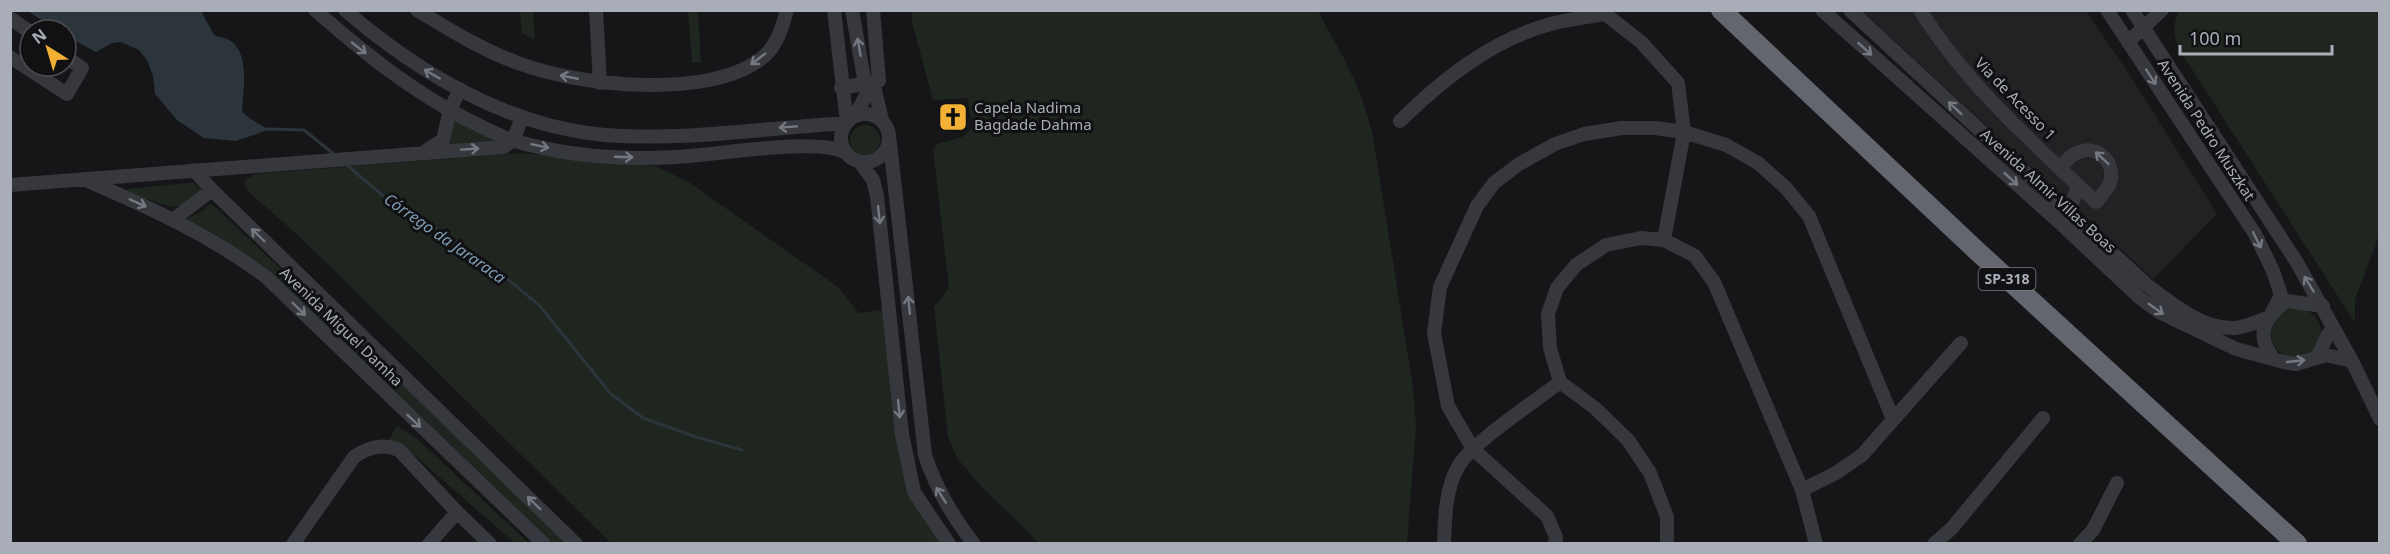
<svg xmlns="http://www.w3.org/2000/svg" width="2390" height="554" font-family="'Noto Sans',sans-serif">
  <style>
    .built { fill: #222225 }
    .green { fill: #1e261f }
    .water { fill: #2c353c }
    .lines { fill: none; stroke-linecap: round; stroke-linejoin: round }
    .stream { stroke: #2c353c; stroke-width: 3 }
    .minor { stroke: #37383d; stroke-width: 14 }
    .highway { stroke: #63666e; stroke-width: 20 }
    .oneway { stroke: #757881 }
    .labels { text-anchor: middle; stroke-width: 6; stroke-linejoin: round; paint-order: stroke }
    .shield { fill: #111113; stroke: #7b7e86; stroke-width: 1.5 }
    .shield-label { font-size: 14px; font-weight: bold; fill: #a8adb8 }
    .street-label { font-size: 15px; fill: #a8adb8; stroke: #111113 }
    .poi-label { font-size: 15px; fill: #a8adb8; stroke: #111113; text-anchor: start }
    .water-label { font-size: 16px; font-style: italic; fill: #7f9bb3; stroke: #111113 }
  </style>
  <rect width="100%" height="100%" fill="#161618"/>
  <path class="built" d="M1862,11h224l42,61 89,142 -64,65z"/>
  <path class="green" d="M2181,10l198,1v225l-24,63v24l-176,-274c-5,-13 -8,-27 2,-39z
    M520,11h13l2,29 -13,-7z
    M688,11h10l3,52h-9z
    M912,11h407c8,20 21,38 30,58 10,20 17,41 23,62l41,256 3,38 -9,118h-368l-59,-58 -23,-27 -9,-21 -14,-130 15,-19 -16,-139 5,-5 24,-7 11,-10 -6,-29 -34,2 -21,-78z
    M457,121l45,18 -6,8 -51,-3 7,-22z
    M850 140a15 15 0 1 1 30 0a15 15 0 1 1-30 0Z
    M521,153l134,13 32,15 151,106 21,26 21,-3 7,4 21,175 35,54h-332l-309,-304 -53,-47 -5,-8 1,-4 10,-6z
    M189,183h4l9,7 -16,15 -13,2 -47,-14 2,-4 7,-1z
    M209,204l4,1 171,161 -8,8 -116,-110 -44,-29 -29,-16 17,-9z
    M2271 333a25 25 0 1 1 50 0a25 25 0 1 1-50 0Z
    M389,371l178,172h-14l-171,-165z
    M397,426l18,11 114,106h-14l-109,-95 -18,-7z"/>
  <path class="water" d="M28,11h173l13,24c5,2 14,3 18,7 18,14 11,50 10,69 8,10 17,11 26,19l-32,11 -32,-3 -27,-18 -22,-26 -2,-18 -6,-16 -8,-10 -18,-8 -9,1 -16,9 -30,-16v-6h-10z"/>
  <g class="lines">
    <path class="stream" d="M266,129l38,1 31,25
      M348,166l47,40 47,26 53,37 44,36 72,89 32,24 53,19 46,13"/>
    <path class="minor" d="M315,10c47,41 95,80 151,109 15,7 30,16 46,21 52,16 109,20 163,17 36,-1 144,-21 171,-4
      M345,10c72,62 163,117 260,125 80,6 162,-7 242,-12l-13,-113
      M417,10c33,20 65,40 101,53 60,23 192,37 244,-5 15,-12 20,-30 25,-48
      M596,10l4,73
      M852,10l13,74
      M1600,10l41,32 37,41 6,49 -20,108
      M1822,10l237,212 81,76 21,15 75,36 48,13 12,2 30,-9 26,6
      M1850,10l297,275c24,18 56,45 88,43 11,-1 22,-6 32,-10
      M1920,10c47,75 112,132 176,192 5,-6 11,-12 14,-19 6,-18 -10,-37 -28,-32 -10,2 -16,10 -22,17
      M2107,10l148,224 18,37 8,24 -9,17
      M2132,10l164,251 56,100 28,58
      M10,18l20,14
      M2128,42l34,-32
      M10,57l57,37 15,-26 -16,-11
      M841,88l38,-7 -6,-71
      M841 138a24 24 0 1 1 48 0a24 24 0 1 1-48 0Z
      M855,116l18,-34 9,38
      M1400,121c44,-43 93,-82 154,-98 17,-4 34,-6 50,-9
      M889,135l36,320c11,34 27,61 49,89
      M426,151l17,-11 7,-30 10,-21
      M859,161l14,19 4,16 25,238 12,58 35,52
      M194,170l18,20 364,354
      M84,179c66,29 125,55 182,98l278,267
      M10,185l494,-38 9,-7 9,-22
      M2063,218l6,-5 9,-28
      M174,219l38,-29
      M2318,356l9,-20 6,-8
      M2274,359c-20,-24 -9,-42 12,-58l37,5
      M1802,490l34,-17 26,-18 99,-112
      M293,544l61,-87c14,-10 29,-14 45,-7l58,62 33,32
      M429,544l28,-32
      M1444,544c1,-26 1,-54 14,-77 13,-24 78,-66 102,-85
      M1555,544l1,-7 -9,-21 -74,-67 -25,-43 -14,-73 6,-46 37,-81 17,-23 25,-19 36,-20 29,-10 38,-6h33l29,4 42,13 32,18 28,25 23,28 84,203
      M1667,544v-27l-17,-44 -22,-33 -33,-32 -35,-26 -10,-34 -2,-34 9,-26 19,-23 30,-20 35,-7 23,2 31,16 19,26 88,208 14,54
      M1934,544l18,-16 91,-110
      M2080,544l13,-14 24,-47"/>
    <path class="highway" d="M1721,10l256,241 320,293"/>
  </g>
  <defs><path id="oneway-shaft" d="M-6 0H5M1.5-3L5.5 0L1.5 3" fill="none" stroke-width="1.6" stroke-linecap="round" stroke-linejoin="round" transform="scale(1.5)"/></defs>
  <g class="oneway">
    <use href="#oneway-shaft" transform="translate(859 47) rotate(-100)"/>
    <use href="#oneway-shaft" transform="translate(359 48) rotate(38)"/>
    <use href="#oneway-shaft" transform="translate(1865 49) rotate(42)"/>
    <use href="#oneway-shaft" transform="translate(758 59) rotate(143)"/>
    <use href="#oneway-shaft" transform="translate(432 74) rotate(-150)"/>
    <use href="#oneway-shaft" transform="translate(569 77) rotate(-169)"/>
    <use href="#oneway-shaft" transform="translate(2151 77) rotate(57)"/>
    <use href="#oneway-shaft" transform="translate(1955 108) rotate(-137)"/>
    <use href="#oneway-shaft" transform="translate(788 127) rotate(176)"/>
    <use href="#oneway-shaft" transform="translate(540 146) rotate(12)"/>
    <use href="#oneway-shaft" transform="translate(470 149) rotate(-4)"/>
    <use href="#oneway-shaft" transform="translate(624 157) rotate(2)"/>
    <use href="#oneway-shaft" transform="translate(2102 158) rotate(-137)"/>
    <use href="#oneway-shaft" transform="translate(2011 179) rotate(42)"/>
    <use href="#oneway-shaft" transform="translate(138 203) rotate(24)"/>
    <use href="#oneway-shaft" transform="translate(879 215) rotate(84)"/>
    <use href="#oneway-shaft" transform="translate(258 235) rotate(-136)"/>
    <use href="#oneway-shaft" transform="translate(2257 240) rotate(63)"/>
    <use href="#oneway-shaft" transform="translate(2309 284) rotate(-121)"/>
    <use href="#oneway-shaft" transform="translate(909 305) rotate(-96)"/>
    <use href="#oneway-shaft" transform="translate(299 309) rotate(44)"/>
    <use href="#oneway-shaft" transform="translate(2156 309) rotate(35)"/>
    <use href="#oneway-shaft" transform="translate(2296 361) rotate(-6)"/>
    <use href="#oneway-shaft" transform="translate(899 409) rotate(84)"/>
    <use href="#oneway-shaft" transform="translate(414 421) rotate(43)"/>
    <use href="#oneway-shaft" transform="translate(941 495) rotate(-122)"/>
    <use href="#oneway-shaft" transform="translate(534 503) rotate(-136)"/>
  </g>
  <defs>
    <g id="church-square" transform="scale(1.5)"><rect x="-9" y="-9" width="18" height="18" rx="4" fill="#f2b134" stroke="#111113"/><path d="M-1.2-6h2.4v3.5h3.3v2.4h-3.3V6h-2.4V-.1h-3.3v-2.4h3.3Z" fill="#111"/></g>
  </defs>
  <g fill-rule="evenodd">
    <use href="#church-square" x="953" y="117"/>
  </g>
  <g class="labels">
    <rect class="shield" x="1978.5" y="268" width="57" height="22" rx="4.5"/>
    <g class="shield-label">
      <text x="2007" y="284">SP-318</text>
    </g>
    <g class="street-label">
      <text transform="translate(2015 99) rotate(46)" y="5">Via de Acesso 1</text>
      <text transform="translate(2206 130) rotate(57)" y="5">Avenida Pedro Muszkat</text>
      <text transform="translate(2048 191) rotate(42)" y="5">Avenida Almir Villas Boas</text>
      <text transform="translate(341 327) rotate(44)" y="5">Avenida Miguel Damha</text>
    </g>
    <g class="poi-label">
      <text x="974" y="113">Capela Nadima<tspan x="974" dy="17">Bagdade Dahma</tspan></text>
    </g>
    <g class="water-label">
      <text transform="translate(445 238) rotate(35)" y="6">Córrego da Jararaca</text>
    </g>
  </g>
  <rect width="2390" height="554" fill="none" stroke="#a8adb8" stroke-width="24"/>
  <g transform="translate(48 48) rotate(323)"><circle r="28" fill="#111113" stroke="#4d4f55" stroke-width="1.5"/>
  <path d="M0-4.5L10 22L0 15L-10 22Z" fill="#f2b134"/>
  <text y="-9" font-size="16" font-weight="bold" text-anchor="middle" fill="#a8adb8">N</text>
  </g>
  <path d="M2180 45v9h152v-9" fill="none" stroke="#a8adb8" stroke-width="3"/>
  <text x="2189" y="45" font-size="18" fill="#a8adb8" stroke="#111113" stroke-width="4.5" paint-order="stroke">100 m</text>
</svg>
